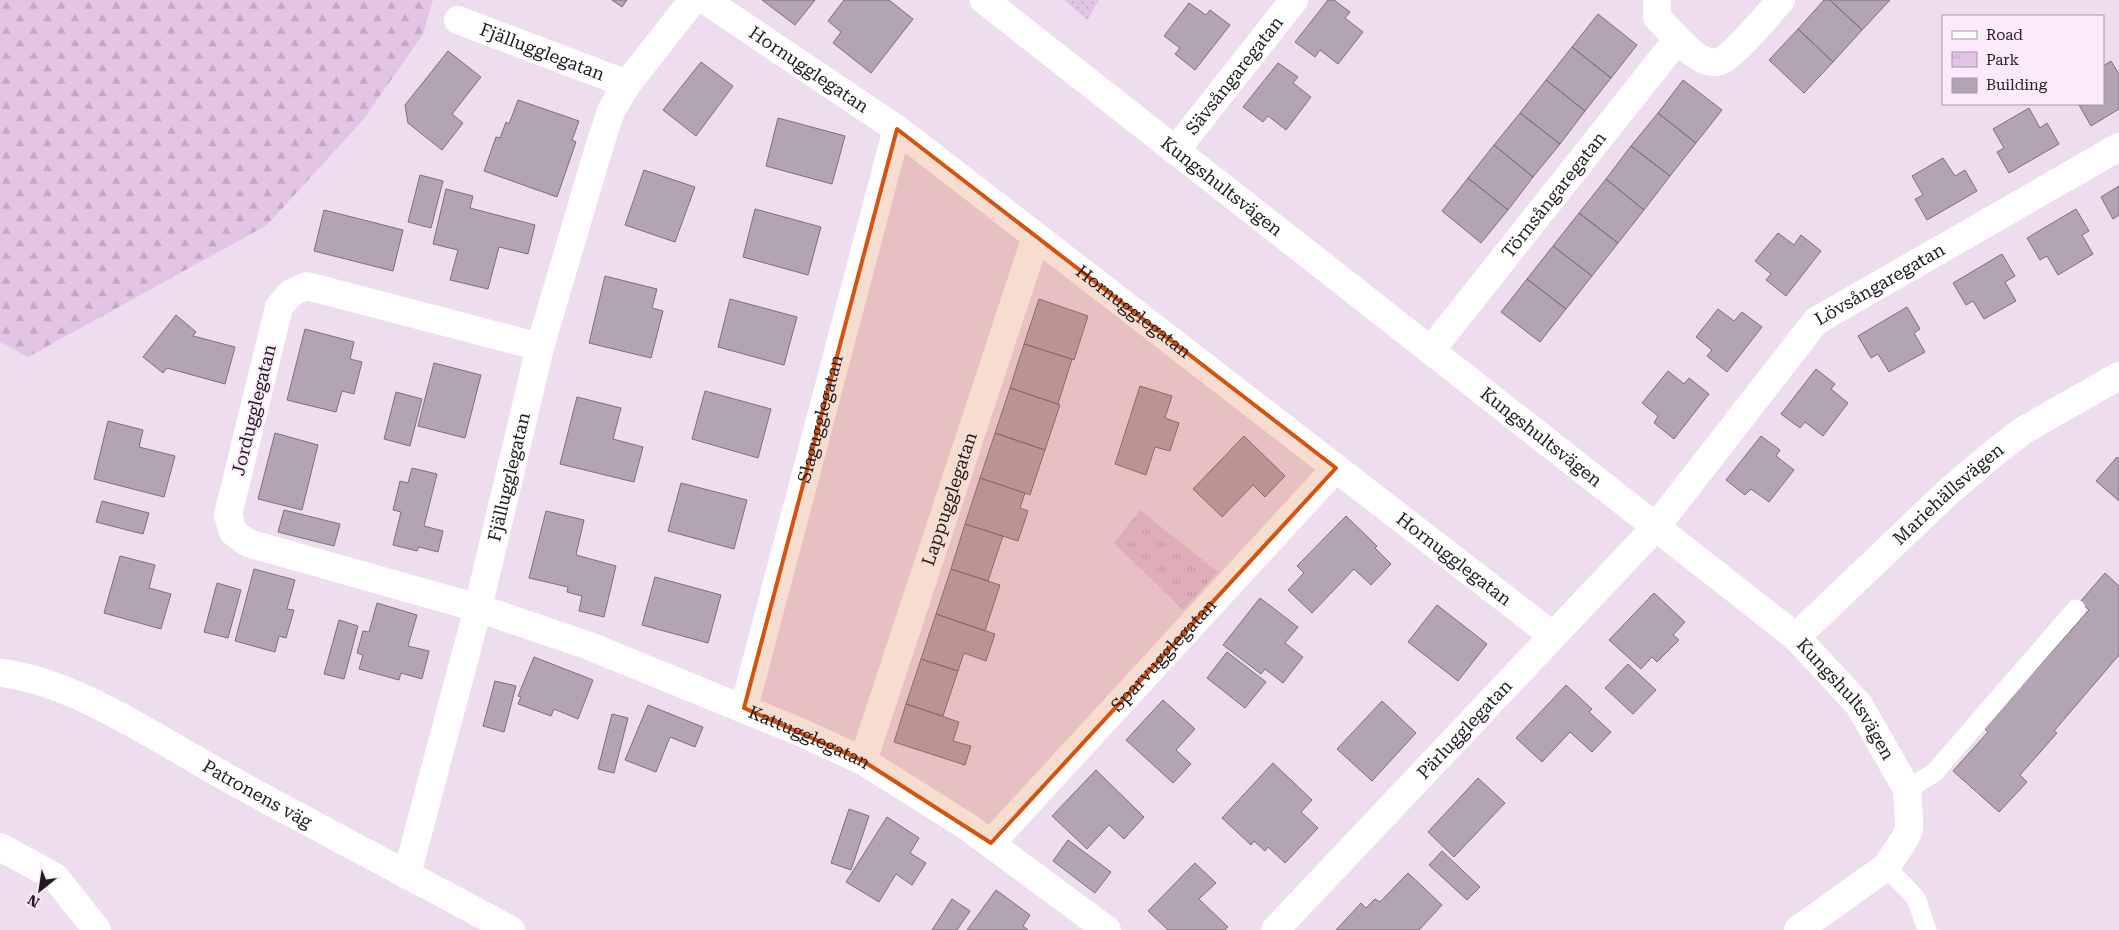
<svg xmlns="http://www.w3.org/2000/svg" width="2119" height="930" font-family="'Roboto Serif',serif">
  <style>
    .grass { fill: url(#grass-dots) }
    .forest { fill: url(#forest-firs) }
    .park { fill: url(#park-tufts) }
    .building { fill: #b3a4b4; stroke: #7d6e7d }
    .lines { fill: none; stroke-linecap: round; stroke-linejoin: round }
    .lane { stroke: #fff; stroke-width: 19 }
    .street { stroke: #fff; stroke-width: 28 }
    .secondary { stroke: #fff; stroke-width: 28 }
    .marked { fill: #d4530e; fill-opacity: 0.2; stroke: #d4530e; stroke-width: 4; stroke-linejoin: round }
    .labels { text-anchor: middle; stroke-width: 4; stroke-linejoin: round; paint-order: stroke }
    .street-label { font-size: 18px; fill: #221c22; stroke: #fbeafb }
  </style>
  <defs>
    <pattern id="grass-dots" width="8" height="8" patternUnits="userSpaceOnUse" patternTransform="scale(1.25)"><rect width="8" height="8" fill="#e2c4e4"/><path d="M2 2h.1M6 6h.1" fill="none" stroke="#c2a8c3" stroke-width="1.8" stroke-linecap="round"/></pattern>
    <pattern id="forest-firs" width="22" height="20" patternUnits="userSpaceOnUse" patternTransform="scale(1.25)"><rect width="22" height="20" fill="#e2c4e4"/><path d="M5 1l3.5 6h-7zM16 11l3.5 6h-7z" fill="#c2a8c3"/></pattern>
    <pattern id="park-tufts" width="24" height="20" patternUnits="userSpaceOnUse" patternTransform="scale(1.25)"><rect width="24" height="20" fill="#e2c4e4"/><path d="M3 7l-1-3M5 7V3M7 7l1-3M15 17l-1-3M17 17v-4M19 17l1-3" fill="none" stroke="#c2a8c3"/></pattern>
  </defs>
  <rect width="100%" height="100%" fill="#edddee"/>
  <path class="grass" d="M1064,0h35l-12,20z"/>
  <path class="forest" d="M0,0h433l-10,34 -60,86 -96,105 -239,132 -28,-15z"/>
  <path class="park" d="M1140,510l78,62 -35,38 -69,-67z"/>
  <path class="building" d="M612,0h15l-5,7z
    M762,0h53l-20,25z
    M844,0h45l24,19 -42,54 -38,-30 8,-11 -13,-11z
    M1328,0h6l16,12 -5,6 18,14 -25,32 -18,-14 -5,7 -20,-15z
    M1824,0h6l32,30 -29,32 -35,-33z
    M1830,0h60l-28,30z
    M1189,3l17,12 4,-5 20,15 -35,45 -20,-16 5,-6 -16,-12z
    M1598,14l39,31 -26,33 -39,-31z
    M1798,29l35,33 -29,31 -35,-33z
    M1572,47l39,31 -26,33 -39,-31z
    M448,51l33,26 -29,37 11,9 -21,27 -34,-27 -3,-18z
    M2111,61l8,13v35l-28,17 -12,-21 24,-1v-38z
    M701,62l32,24 -37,50 -33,-26z
    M1278,63l20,14 -5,6 18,14 -25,33 -18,-14 -5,6 -20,-15z
    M1546,80l39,31 -25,33 -40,-31z
    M1683,80l39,30 -26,33 -38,-30z
    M518,100l61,21 -7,19 4,2 -19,55 -73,-26 12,-34 4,1 6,-16 3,2z
    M2029,108l11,20 7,-5 12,21 -50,29 -12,-21 7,-4 -11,-19z
    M1520,113l40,31 -27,33 -39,-32z
    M1658,113l38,30 -26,33 -39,-30z
    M778,118l67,18 -13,48 -66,-18z
    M1494,145l39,32 -25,33 -40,-32z
    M1631,146l39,30 -26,34 -38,-31z
    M1943,158l12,18 10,-6 12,21 -50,29 -12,-21 8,-4 -11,-19z
    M644,170l51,17 -20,55 -50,-17z
    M420,175l23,6 -12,47 -23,-6z
    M1468,178l40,32 -27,33 -39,-32z
    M1606,179l38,31 -26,33 -39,-30z
    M2119,186v29l-6,4 -12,-22z
    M446,189l27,7 -3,12 65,17 -7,29 -29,-7 -11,42 -38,-9 8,-30 -25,-6z
    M755,209l66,18 -13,48 -65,-18z
    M2076,209l13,22 -7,4 11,19 -35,21 -11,-19 -7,4 -13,-22z
    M324,210l79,20 -10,41 -79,-20z
    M1579,213l39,30 -26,33 -39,-30z
    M1778,233l16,12 7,-10 20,16 -35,45 -20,-16 5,-6 -16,-13z
    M1553,246l39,30 -26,33 -39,-30z
    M2002,254l13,22 -10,6 11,19 -32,18 -11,-18 -7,4 -13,-22z
    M605,276l52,13 -5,19 11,3 -12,47 -62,-15z
    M1527,279l39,30 -26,33 -39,-30z
    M730,299l67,18 -13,48 -66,-18z
    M1039,299l49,17 -14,44 -50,-16z
    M1907,307l13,22 -6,4 11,19 -36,20 -11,-18 -7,4 -13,-22z
    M1718,309l16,12 8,-9 20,15 -35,45 -20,-16 5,-6 -16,-13z
    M176,315l20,17 -3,4 42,11 -10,37 -58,-16 -4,5 -20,-16z
    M305,329l49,13 -4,17 12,3 -8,32 -12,-3 -6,21 -49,-12z
    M1024,344l48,15 -14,45 -48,-16z
    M434,363l47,12 -16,63 -47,-12z
    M1816,369l19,15 -4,5 17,14 -25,33 -18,-14 -5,6 -19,-14z
    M1668,371l16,13 5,-6 20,16 -35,45 -20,-16 4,-7 -16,-13z
    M1140,386l32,10 -7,22 14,5 -9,28 -15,-4 -9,28 -31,-11z
    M1010,388l50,17 -15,45 -50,-17z
    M705,391l66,18 -13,49 -66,-19z
    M396,392l26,7 -12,47 -26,-7z
    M577,397l44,11 -8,31 30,8 -9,35 -74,-18z
    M108,421l35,9 -4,17 36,9 -11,41 -70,-18z
    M275,433l43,12 -16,65 -44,-11z
    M995,433l50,17 -15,45 -50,-17z
    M1244,436l41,40 -20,21 -12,-12 -31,32 -29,-28z
    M1761,436l19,14 -4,6 18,14 -25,32 -18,-13 -6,6 -19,-15z
    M2117,457l2,2v42l-23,-20z
    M412,468l25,6 -13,52 19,5 -5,21 -19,-5 -2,4 -24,-6 8,-33 -8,-2 7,-29 8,2z
    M980,478l45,15 -5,15 8,3 -10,30 -53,-17z
    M681,483l66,17 -13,49 -66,-18z
    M102,501l47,12 -6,21 -47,-12z
    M284,510l56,14 -6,22 -56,-14z
    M546,511l38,9 -8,35 40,11 -12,51 -25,-6 3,-15 -15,-4 1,-5 -39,-9z
    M1346,516l31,30 -2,2 16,16 -20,21 -17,-16 -42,44 -24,-23 16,-17 -7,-7z
    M965,524l38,12 -15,45 -37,-12z
    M120,556l35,9 -6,23 22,6 -10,35 -57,-16z
    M254,569l41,11 -8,29 7,1 -8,28 -7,-2 -4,16 -40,-11z
    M951,569l49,16 -15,46 -49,-17z
    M2105,573l14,13v69l-65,76 3,2 -37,42 7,7 -28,30 -46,-41 35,-39 -4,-4 105,-118 -9,-8z
    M655,577l66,18 -13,48 -66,-18z
    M217,583l24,7 -13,48 -24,-6z
    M1654,593l31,29 -12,13 6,5 -22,22 -5,-5 -11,12 -32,-29z
    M1260,598l38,29 -13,16 18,14 -20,26 -18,-14 -4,5 -38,-29z
    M377,603l40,12 -9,31 21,5 -7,28 -21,-6 -2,7 -40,-11 4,-14 -6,-2 6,-22 6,1z
    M1437,605l50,39 -29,37 -50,-39z
    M936,614l59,20 -9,27 -22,-8 -6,18 -37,-12z
    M339,620l19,6 -14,53 -20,-5z
    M1227,652l39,30 -21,26 -38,-30z
    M534,657l59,23 -15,39 -24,-10 -3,7 -33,-12 3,-7 -3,-1z
    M921,659l37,12 -15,45 -37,-12z
    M1628,664l28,26 -23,24 -28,-26z
    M495,681l21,5 -12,46 -21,-6z
    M1566,685l26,24 -3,3 22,20 -19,20 -22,-20 -28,30 -26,-24z
    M1163,700l32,29 -19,21 15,14 -18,19 -47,-43z
    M1382,701l34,32 -44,48 -35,-32z
    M906,704l53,18 -6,19 18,5 -6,19 -71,-23z
    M648,705l55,22 -8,20 -25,-10 -14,35 -31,-12z
    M612,714l16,4 -14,55 -16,-4z
    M1273,763l39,37 -11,12 17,16 -33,35 -17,-16 -3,4 -11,-10 -3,4 -29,-27z
    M1096,770l48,47 -20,22 -15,-14 -22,24 -35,-33z
    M1478,778l27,25 -51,54 -26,-25z
    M849,809l20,7 -18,54 -20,-7z
    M887,817l32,21 -9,15 16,10 -14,22 -16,-11 -17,28 -33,-20z
    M1068,840l43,32 -16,21 -42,-32z
    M1442,851l38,36 -13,13 -38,-35z
    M1195,863l21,20 -17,16 29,28 -3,3h-57l-20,-19z
    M1408,873l34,32 -23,25h-83l25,-27 5,5 9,-9 5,3z
    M996,890l34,25 -7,11 5,4h-61z
    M952,899l18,12 -13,19h-25z"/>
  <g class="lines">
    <path class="lane" d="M1907,789l27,-16 142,-164
      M1886,867l30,31 11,32"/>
    <g class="street">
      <path id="s1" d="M705,0l192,129 655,506"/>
      <path d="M1657,0v17c12,13 41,49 60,45 14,-2 53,-50 64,-62"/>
      <path id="s2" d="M458,20l169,64"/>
      <path id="s3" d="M1175,151l119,-151"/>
      <path id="s4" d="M540,347l-233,-61 -16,7 -12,14 -51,208 5,17 15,11 230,65 109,37 213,87 63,29 105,66 139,103"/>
      <path id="s5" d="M1431,350l246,-310"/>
      <path id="s6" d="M1796,637l63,68 48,84 2,31v10l-5,10 -18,27 -88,63"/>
      <path id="s7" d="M0,673c74,7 167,72 233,108 92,51 185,99 278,149"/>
      <path id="s8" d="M744,708l153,-579"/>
      <path id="s9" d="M863,761l173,-524"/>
      <path id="s10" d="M991,843l345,-375"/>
      <path d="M0,847l55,30 42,53"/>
      <path id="s11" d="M407,874l71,-266 62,-261 58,-196 13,-40 16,-27 66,-84"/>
      <path id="s12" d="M1275,930l380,-402 161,-207 303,-174"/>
    </g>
    <path class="secondary" id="s13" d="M984,0l812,637 151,-144 48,-41 29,-22 95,-54"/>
  </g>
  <path class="marked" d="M897,129l439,339 -345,375 -128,-82 -119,-53z"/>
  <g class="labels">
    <g class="street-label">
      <text dy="6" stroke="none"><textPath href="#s2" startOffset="90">Fjällugglegatan</textPath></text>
      <text dy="6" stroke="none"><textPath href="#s1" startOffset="125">Hornugglegatan</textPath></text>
      <text dy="6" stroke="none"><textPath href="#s3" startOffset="96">Sävsångaregatan</textPath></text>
      <text dy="6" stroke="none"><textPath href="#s13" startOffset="302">Kungshultsvägen</textPath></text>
      <text dy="6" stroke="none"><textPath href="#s5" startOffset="198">Törnsångaregatan</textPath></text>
      <text dy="6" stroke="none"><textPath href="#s12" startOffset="889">Lövsångaregatan</textPath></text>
      <text dy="6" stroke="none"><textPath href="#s1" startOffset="530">Hornugglegatan</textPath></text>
      <text transform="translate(254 410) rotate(-76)" y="6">Jordugglegatan</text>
      <text dy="6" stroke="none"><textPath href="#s8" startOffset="299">Slagugglegatan</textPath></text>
      <text dy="6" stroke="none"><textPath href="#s13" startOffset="708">Kungshultsvägen</textPath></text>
      <text dy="6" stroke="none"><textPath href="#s11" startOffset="410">Fjällugglegatan</textPath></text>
      <text dy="6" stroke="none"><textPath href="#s13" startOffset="1241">Mariehällsvägen</textPath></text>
      <text dy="6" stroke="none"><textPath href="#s9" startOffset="276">Lappugglegatan</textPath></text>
      <text dy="6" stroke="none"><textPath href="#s1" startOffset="935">Hornugglegatan</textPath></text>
      <text dy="6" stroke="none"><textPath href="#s10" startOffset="255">Sparvugglegatan</textPath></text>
      <text dy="6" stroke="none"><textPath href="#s6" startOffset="80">Kungshultsvägen</textPath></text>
      <text dy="6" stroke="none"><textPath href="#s12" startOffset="276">Pärlugglegatan</textPath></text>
      <text dy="6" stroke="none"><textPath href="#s4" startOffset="1122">Kattugglegatan</textPath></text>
      <text dy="6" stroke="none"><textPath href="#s7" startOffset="286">Patronens väg</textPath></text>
    </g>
  </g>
  <rect x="1942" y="15" width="162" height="90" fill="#fbeafb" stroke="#a498a4"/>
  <rect x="1952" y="31" width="25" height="8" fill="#ffffff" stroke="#a498a4"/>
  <text x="1986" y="40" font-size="15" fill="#221c22">Road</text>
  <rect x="1952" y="52" width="25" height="15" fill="url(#park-tufts)" stroke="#a498a4"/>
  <text x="1986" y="65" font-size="15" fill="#221c22">Park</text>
  <rect x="1952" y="78" width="25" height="15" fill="#b3a4b4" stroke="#a498a4"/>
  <text x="1986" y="90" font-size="15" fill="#221c22">Building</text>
  <g transform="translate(40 890) rotate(210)" stroke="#fbeafb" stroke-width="4" paint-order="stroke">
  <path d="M0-4L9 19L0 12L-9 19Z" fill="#221c22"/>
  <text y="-8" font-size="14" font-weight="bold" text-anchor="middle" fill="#221c22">N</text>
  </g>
</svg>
